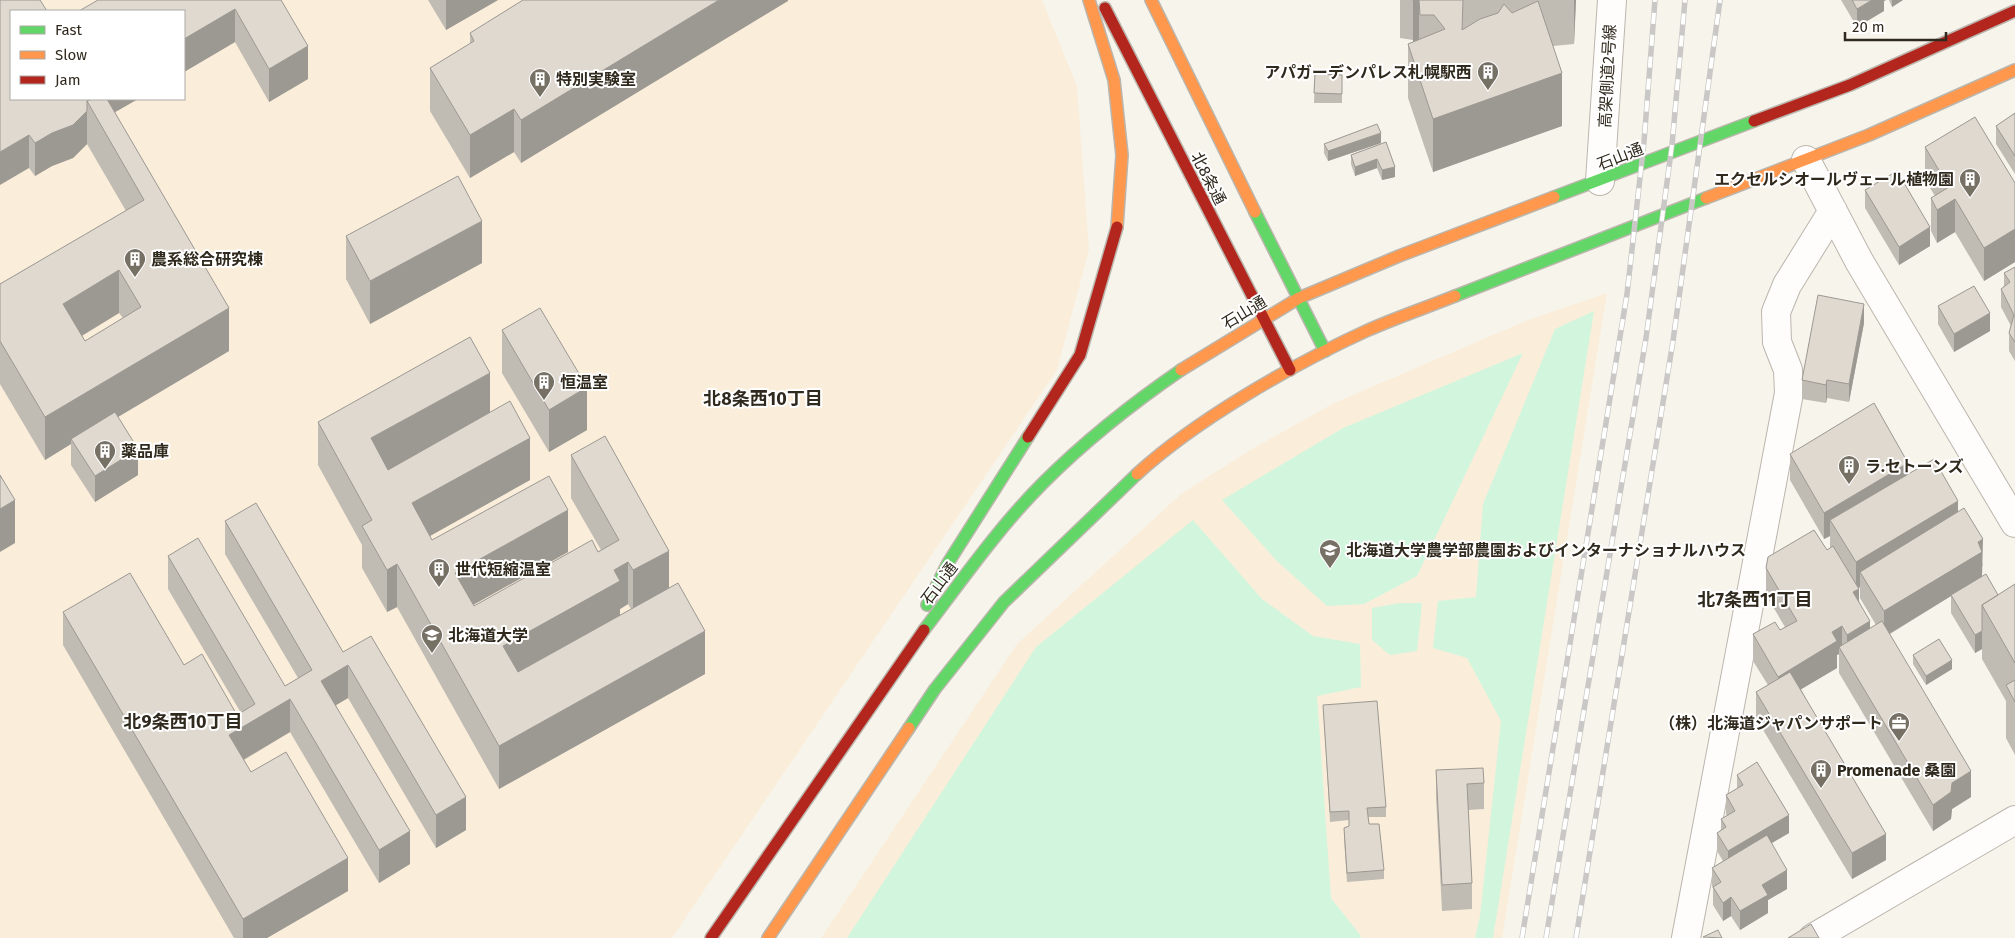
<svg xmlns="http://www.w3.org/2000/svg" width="2015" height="938" font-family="'Fira Sans','Noto Sans JP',sans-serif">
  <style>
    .built { fill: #faeeda; fill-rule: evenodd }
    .green { fill: #d2f5dd }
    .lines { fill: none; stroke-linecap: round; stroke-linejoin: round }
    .street-casing { stroke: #bbb6ad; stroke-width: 30 }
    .fast-casing { stroke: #bbb6ad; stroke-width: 14 }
    .slow-casing { stroke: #bbb6ad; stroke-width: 14 }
    .jam-casing { stroke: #bbb6ad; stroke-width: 14 }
    .street { stroke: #fefdfc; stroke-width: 28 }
    .fast { stroke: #63d668; stroke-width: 11 }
    .slow { stroke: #ff974d; stroke-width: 11 }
    .jam { stroke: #b3261e; stroke-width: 11 }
    .rail-casing { stroke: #c9c8c6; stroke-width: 5.5 }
    .rail { stroke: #fff; stroke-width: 4; stroke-dasharray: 11; stroke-linecap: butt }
    .wall { fill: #c0bbb3; fill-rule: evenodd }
    .shaded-wall { fill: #9c9892 }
    .building { fill: #dfd9d0; stroke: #9c9892; fill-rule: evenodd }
    .labels { text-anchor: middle; stroke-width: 4; stroke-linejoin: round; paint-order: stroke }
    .poi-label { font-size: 16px; font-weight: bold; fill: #30291d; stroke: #fff; text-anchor: start }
    .street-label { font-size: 16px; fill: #30291d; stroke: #fff }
    .neighbourhood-label { font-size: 18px; font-weight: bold; fill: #30291d; stroke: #fff }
  </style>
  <rect width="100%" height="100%" fill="#f7f4ec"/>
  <path class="built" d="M0,0h1042l35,86 12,164 -32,120 -385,568h-672zM11,11h173v88h-173z
    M1607,293l-105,645h-681l196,-294 164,-150 71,-45 82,-46 194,-83z"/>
  <path class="green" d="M1594,311l-101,627h-18l5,-22 21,-195 -34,-63 -34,-10 5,-47 38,-4 7,-93 72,-175z
    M1523,353l-106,223 -53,28 -37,2 -50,-45 -55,-61 121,-72z
    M1193,520l69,79 51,37 47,8 1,43 -44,9 14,202 30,38 -1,2h-513l189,-291z
    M1400,603h22l-5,48 -27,4 -18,-15v-32z"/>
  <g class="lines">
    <g class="street-casing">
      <path id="street" d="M1806,160l53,101 156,262
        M1600,181l12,-181
        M1686,938l103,-545 -1,-23 -11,-28 -1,-30 11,-27 46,-74
        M1813,938l202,-118"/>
    </g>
    <g class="fast-casing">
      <path id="fast" d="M1554,197l200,-76
        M1255,212l70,139
        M1455,296l251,-98
        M927,605l21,-42 80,-126
        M924,630c38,-50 75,-103 119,-147 42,-42 90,-80 138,-113
        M909,728l26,-39 69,-87 133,-128"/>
    </g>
    <g class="slow-casing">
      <path id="slow" d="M1089,0l25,80 8,75 -5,72
        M1151,0l104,212
        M1706,198l163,-63 146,-65
        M1181,370l118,-72 100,-42 155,-59
        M1137,474c59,-54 155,-109 229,-143 29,-13 59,-23 89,-35
        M768,938l141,-210"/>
    </g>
    <g class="jam-casing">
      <path id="jam" d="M1105,8l185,362
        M1754,121l96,-36 165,-74
        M1028,437l52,-82 37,-128
        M711,938l213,-308"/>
    </g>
    <use href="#street" class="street"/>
    <use href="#fast" class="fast"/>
    <use href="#slow" class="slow"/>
    <use href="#jam" class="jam"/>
    <g class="rail-casing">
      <path id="rail" d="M1522,938l105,-644 17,-152 11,-142
        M1546,938l100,-600 26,-193 13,-145
        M1576,938l97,-597 47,-341"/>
    </g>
    <use href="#rail" class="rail"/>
  </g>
  <path class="wall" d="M281,0l27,79 -39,23 -34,-60 -51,30v-61z
    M428,0h70l-52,30z
    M788,0l-267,163 -7,-11 -44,26 -40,-67v-43l40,-24v-11z
    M1400,0h176l-2,44 -21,2 9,80 -129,46 -25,-74v-54l5,-2v-2l-13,-2z
    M1841,0h45l-2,1v10l-27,16z
    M1889,0h14l-11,7z
    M11,11l127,88 -23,13 114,239 -111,66 20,58 -43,27 -24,-37v-21l-26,16 -45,-76v-100l126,-73 -39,-67 -14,14 -21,8 -17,10 -6,-8zM119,313l4,5 -38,23 -3,-5z
    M1315,74l27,1v28h-28z
    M2015,113v61l-19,-30v-18z
    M1386,142l9,35 -13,3 -5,-12 -22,8 -4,-12v-9z
    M1381,143l-53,18 -4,-8v-9z
    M1925,147l90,36v79l-31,19 -29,-49 -18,11 -6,-12v-33l4,-2 -10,-16z
    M1865,190l65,56 -31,19 -34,-57z
    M346,236l136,27 -112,61 -24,-45z
    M2015,267v94l-6,-10v-18l2,-7 -10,-19v-18l3,-3v-13z
    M1938,306l52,25 -36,21 -16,-28z
    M1864,323l-15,79 -22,-4 -1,5 -24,-4v-19z
    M502,330l85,100 -38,22 -47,-79z
    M490,413l40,67 -100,56 2,4 136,12 -95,53 1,1 127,-56 -30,-52v-43l98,132 36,87 -206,115 -102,-182 -10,5 -25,-44v-23l-44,-80v-43zM628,604l3,5 -11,6v-6z
    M1790,454l118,20 50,37 25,54 -1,1v10l16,19 17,-11v171l-9,-17v-37l-24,-42v-10l-7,4 -24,-40v-17l-61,38 81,163 -19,12 -1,10 -18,12 -94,-158v-19l-2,1v13l-36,21 85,171 -34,19 -96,-161v-26l12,-7 -15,-24v-27l27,-4 5,-3 -19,-32v-27l61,-18 4,-2 -1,-2v-10l-6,3 -34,-59zM1860,587v11l16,27 -6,3 -11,-27 -1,-13z
    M225,521l118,131 123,178 -30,18 -88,-150 -12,7 74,159 -31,19 -89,-151 -46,28 7,12 97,119 -81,47h-33l-171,-293v-33l121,53 53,50 4,-2 -73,-124v-33l117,130 13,-8 -73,-124z
    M1913,655l39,14 -26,16 -13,-21z
    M1323,705l63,102v10h-18l1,7 15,46v9l-37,3 -3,-44v-10l5,-2v-6l-19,2z
    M1436,770l48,13v26l-16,1 4,73v26l-30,2 -6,-114z
    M1737,775l52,58 -18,10 16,46 -19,11v13l-28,17 -9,-14 -8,5 -10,-16v-17l-1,-2v-18l11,-7 -6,-10v-18l4,-3v-11l6,-3 -1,-2v-19l11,-6z"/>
  <path class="shaded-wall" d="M446,0h52l-52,30z
    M719,0h69v1l-267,162v-43z
    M1419,0v54l-6,1v-54z
    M1574,0h2l-2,44z
    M1872,0h14l-2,1v10l-27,16v-18z
    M1892,0h11l-11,7z
    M235,9v33l-51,30v-33z
    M308,46v33l-39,23v-33z
    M1562,73v53l-129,46v-53z
    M96,99h42l-35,20z
    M514,109v43l-44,26v-43z
    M87,111v33l-14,14 -21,8 -17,10v-33z
    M1381,133v10l-53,18v-10z
    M29,135v33l-29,17v-33z
    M1377,159v9l-22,8v-9z
    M1395,167v10l-13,3v-10z
    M1955,199v33l-18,11v-33z
    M482,221v42l-112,61v-43z
    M1930,227v19l-31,19v-18z
    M2015,229v33l-31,19v-33z
    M119,270v43l-56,34v-43z
    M1864,304v19l-15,79v-18z
    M229,308v43l-155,92 -3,-4v5l-26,16v-43z
    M1990,313v18l-36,21v-18z
    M490,373v43l-119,65v-43z
    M1827,380v18l-1,5v-18z
    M587,387v43l-38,22v-42z
    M530,438v42l-118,66v-43z
    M138,449v26l-43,27v-26z
    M1908,463v27l-78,30v16l-6,3v-26z
    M15,500v43l-15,9v-43z
    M1958,501v26l-98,45v15l-4,2v-27z
    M568,510v42l-113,63v-42z
    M1983,539l-1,39 -31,17v1l-67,41v-26z
    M669,551v42l-36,20v-43z
    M628,562v42l-8,5v15l-117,65v-43l111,-76z
    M397,564v43l-10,5v-42z
    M1859,589v26l-6,-23z
    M1870,621v27l-23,13v-26z
    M1842,626v26l-3,-5v7l-2,1v13l-59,35v-26l54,-45z
    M705,631v43l-206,115v-43z
    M1982,631v18l-7,4v-18z
    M1952,660v9l-26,16v-9z
    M348,665v33l-27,16v-33z
    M290,699v33l-61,36v-33z
    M1971,771v26l-19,12 -1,10 -18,12v-26l19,-22z
    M466,797v33l-30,18v-33z
    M1789,815v18l-61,36v-18z
    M410,831v33l-31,19v-33z
    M1886,834v26l-34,19v-26z
    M348,858v33l-81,47h-24v-19z
    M1787,870v19l-19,11v13l-28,17v-19l22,-26z
    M1731,897v19l-8,5v-18z"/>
  <path class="building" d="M0,0h40l7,11h-36v88h80l-4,2v10l-14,14 -21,8 -17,10 -6,-8 -29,17z
    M98,0h183l27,46 -39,23 -34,-60 -51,30v-28h-105z
    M523,0h196l-198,120 -7,-11 -44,26 -40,-67 44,-27 -4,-8z
    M1413,0h50l-1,30 18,-11 18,-6 6,-9 8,9 26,-12 24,72 -129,46 -25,-75 37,-15 -11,-14h-14l-1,-15 -6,1z
    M1852,0h20l-15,9z
    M1315,74l27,1v19l-28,-1z
    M91,99h16l122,209 -184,109 -45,-76v-57l144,-84 -57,-99zM119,270l22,37 -56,34 -22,-37z
    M2015,113v43l-19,-30z
    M1975,117l40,66v46l-31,19 -29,-49 -18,11 -6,-12 18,-11 -24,-40z
    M1377,124l4,9 -53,18 -4,-7z
    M1386,142l9,25 -13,3 -5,-11 -22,8 -4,-12z
    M1897,171l33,56 -31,20 -34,-57z
    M458,176l24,45 -112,60 -24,-45z
    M2015,267v75l-6,-9 5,-18 -13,-26 9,-7 -6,-9z
    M1974,286l16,27 -36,21 -16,-28z
    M1818,295l46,9 -15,80 -22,-4 -1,5 -24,-5z
    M540,308l47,79 -38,23 -47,-80z
    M470,337l20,36 -119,65 17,32 122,-69 20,37 -118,65 20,37 117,-64 19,34 -113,63 19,33 118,-66 6,12 21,-12 -48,-85 34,-19 64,115 -36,19 -5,-8 -14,8 6,11 -117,65 15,26 160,-89 27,48 -206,115 -102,-182 -10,6 -25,-44 10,-6 -54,-98z
    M1874,403l34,60 -84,50 -34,-59z
    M115,412l23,37 -43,27 -24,-37z
    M1934,459l24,42 -102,61 -26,-42z
    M0,475l15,25 -15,9z
    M256,503l87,149 28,-16 95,161 -30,18 -88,-150 -27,16 89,150 -31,19 -89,-151 -61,36 22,37 35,-20 62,106 -105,61 -180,-307 67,-39 54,92 18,-11 35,61 18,-11 -87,-148 30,-18 87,148 27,-16 -87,-149z
    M1964,508l19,31 -5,3 4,10 -98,59 -24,-39z
    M1814,530l13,20 6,-4 26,43 -6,3 17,29 -23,14 -5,-9 -10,6 5,9 -59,36 -25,-43 22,-12 5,8 17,-9 -31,-53 2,-11z
    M1986,574l12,21 -16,10v26l-7,4 -24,-40z
    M2015,584v79l-33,-58z
    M1882,621l89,150 -19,12 -1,9 -18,13 -94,-158z
    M1939,639l13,21 -26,16 -13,-21z
    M1790,672l96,162 -34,19 -96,-161z
    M2015,680v22l-9,-17z
    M1377,701l9,106 -19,1 2,16h10l5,46 -37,3 -3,-45 5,-2v-15l-19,1 -7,-107z
    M1757,762l32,53 -61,36 -11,-18 9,-6 -5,-8 14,-8 -9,-16 17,-10 -6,-10z
    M1483,768l1,15 -17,1 5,99 -30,2 -6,-115z
    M1767,835l20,35 -25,15 6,10 -28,16 -9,-14 -8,6 -10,-16 8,-5 -9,-14z
    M1811,924l8,14h-31z
    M1718,930l4,8 -19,-1z"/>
  <defs>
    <g id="building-pin" transform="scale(1.125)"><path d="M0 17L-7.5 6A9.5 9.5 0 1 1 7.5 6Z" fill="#767065" stroke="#fff"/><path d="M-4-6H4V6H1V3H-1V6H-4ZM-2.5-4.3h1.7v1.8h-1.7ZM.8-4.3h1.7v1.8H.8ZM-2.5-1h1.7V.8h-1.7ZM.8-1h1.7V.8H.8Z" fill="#fff"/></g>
    <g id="university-pin" transform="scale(1.125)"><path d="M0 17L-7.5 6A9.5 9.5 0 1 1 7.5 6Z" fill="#767065" stroke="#fff"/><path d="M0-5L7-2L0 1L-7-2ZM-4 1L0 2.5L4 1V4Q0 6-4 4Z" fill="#fff"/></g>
    <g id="office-pin" transform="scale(1.125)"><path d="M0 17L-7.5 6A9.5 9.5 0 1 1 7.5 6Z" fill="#767065" stroke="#fff"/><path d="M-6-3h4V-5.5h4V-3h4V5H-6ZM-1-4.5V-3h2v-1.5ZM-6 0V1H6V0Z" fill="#fff"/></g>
  </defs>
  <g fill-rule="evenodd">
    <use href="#building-pin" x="1488" y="72"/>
    <use href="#building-pin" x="540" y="79"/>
    <use href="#building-pin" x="1970" y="179"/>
    <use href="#building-pin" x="135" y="259"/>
    <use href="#building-pin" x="544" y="382"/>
    <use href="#building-pin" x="105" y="451"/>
    <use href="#building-pin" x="1849" y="466"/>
    <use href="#university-pin" x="1330" y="550"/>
    <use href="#building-pin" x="439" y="569"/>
    <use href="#university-pin" x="432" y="635"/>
    <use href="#office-pin" x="1899" y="723"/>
    <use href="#building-pin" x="1821" y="770"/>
  </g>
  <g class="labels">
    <g class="poi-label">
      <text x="1472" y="78" text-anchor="end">アパガーデンパレス札幌駅西</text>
      <text x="556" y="85">特別実験室</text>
      <text x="1954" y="185" text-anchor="end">エクセルシオールヴェール植物園</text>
      <text x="151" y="265">農系総合研究棟</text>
      <text x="560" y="388">恒温室</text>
      <text x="121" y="457">薬品庫</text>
      <text x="1865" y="472">ラ.セトーンズ</text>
      <text x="1346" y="556">北海道大学農学部農園およびインターナショナルハウス</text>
      <text x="455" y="575">世代短縮温室</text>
      <text x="448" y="641">北海道大学</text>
      <text x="1883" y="729" text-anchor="end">（株）北海道ジャパンサポート</text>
      <text x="1837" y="776">Promenade 桑園</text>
    </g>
    <g class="street-label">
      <text transform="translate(1607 76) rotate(-87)" y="6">高架側道2号線</text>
      <text transform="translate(1620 156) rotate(-21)" y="6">石山通</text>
      <text transform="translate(1209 178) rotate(63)" y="6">北8条通</text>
      <text transform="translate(1244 312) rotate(-31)" y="6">石山通</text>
      <text transform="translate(939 583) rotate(-53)" y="6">石山通</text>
    </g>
    <g class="neighbourhood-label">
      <text x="763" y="405">北8条西10丁目</text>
      <text x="1755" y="606">北7条西11丁目</text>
      <text x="183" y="728">北9条西10丁目</text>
    </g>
  </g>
  <rect x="10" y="10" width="175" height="90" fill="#ffffff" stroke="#aca9a5"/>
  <rect x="20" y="26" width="25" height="8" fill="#63d668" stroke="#aca9a5"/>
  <text x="55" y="35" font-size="15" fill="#30291d">Fast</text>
  <rect x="20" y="51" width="25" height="8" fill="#ff974d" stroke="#aca9a5"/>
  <text x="55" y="60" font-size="15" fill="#30291d">Slow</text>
  <rect x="20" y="76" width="25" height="8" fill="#b3261e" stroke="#aca9a5"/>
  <text x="55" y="85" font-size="15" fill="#30291d">Jam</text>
  <path d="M1845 32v8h101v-8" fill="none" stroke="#30291d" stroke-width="2.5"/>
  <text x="1852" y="32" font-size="15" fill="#30291d" stroke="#ffffff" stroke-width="4" paint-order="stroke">20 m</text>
</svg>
